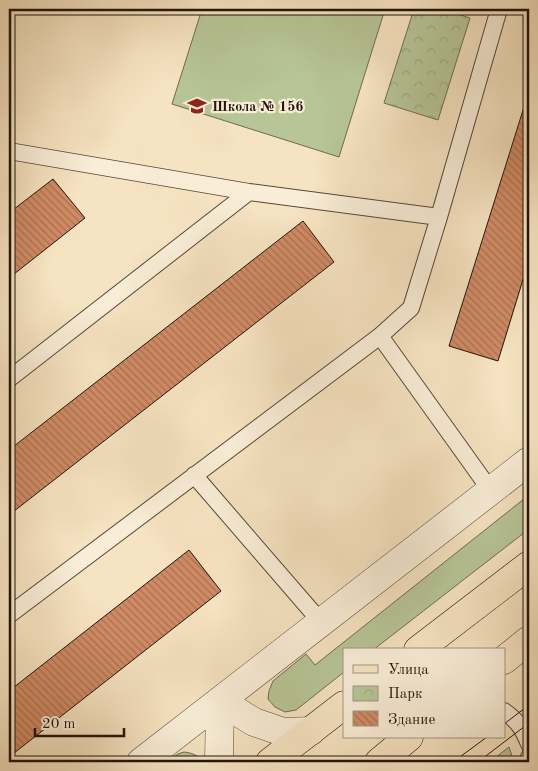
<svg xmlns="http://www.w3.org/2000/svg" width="538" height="771" font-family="'Old Standard TT',serif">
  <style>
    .grass { fill: #b7c597; stroke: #6c6c51 }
    .park { fill: url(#park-crowns); stroke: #6c6c51 }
    .building { fill: url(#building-back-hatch); stroke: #20140b }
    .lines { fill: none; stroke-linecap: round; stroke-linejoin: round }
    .service-casing { stroke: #564838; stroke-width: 18 }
    .minor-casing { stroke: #564838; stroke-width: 29 }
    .primary-casing { stroke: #20140b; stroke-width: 29 }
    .service { stroke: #f9edd7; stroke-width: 16 }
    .minor { stroke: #f9edd7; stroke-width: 28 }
    .primary { stroke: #f6e3c1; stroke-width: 28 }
    .tram { stroke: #20140b; stroke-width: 1 }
    .labels { text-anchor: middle; stroke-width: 4.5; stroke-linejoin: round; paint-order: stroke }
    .poi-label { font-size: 14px; font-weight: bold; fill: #20140b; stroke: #f9edd7; text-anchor: start }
  </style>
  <defs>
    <pattern id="park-crowns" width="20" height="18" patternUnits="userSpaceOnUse" patternTransform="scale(1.25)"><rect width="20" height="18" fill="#b7c597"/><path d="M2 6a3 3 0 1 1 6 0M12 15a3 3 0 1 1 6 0" fill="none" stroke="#9da881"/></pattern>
    <pattern id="building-back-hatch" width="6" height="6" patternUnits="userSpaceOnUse" patternTransform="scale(1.25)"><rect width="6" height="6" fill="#d08b65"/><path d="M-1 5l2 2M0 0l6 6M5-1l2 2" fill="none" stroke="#a87051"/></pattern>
  </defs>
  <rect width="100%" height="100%" fill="#f6e3c1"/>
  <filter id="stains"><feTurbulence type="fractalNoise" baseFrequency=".004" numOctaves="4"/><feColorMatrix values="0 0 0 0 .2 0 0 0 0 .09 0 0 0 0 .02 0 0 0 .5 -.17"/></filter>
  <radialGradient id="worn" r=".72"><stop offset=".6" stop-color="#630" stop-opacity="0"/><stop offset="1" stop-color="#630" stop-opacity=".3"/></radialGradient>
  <path class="grass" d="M202,9h183l-46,148 -167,-53z
    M529,495v34l-156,121h-29v22l-48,38 -11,2 -10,-5 -7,-8 1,-8 4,-10 33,-27 9,11z
    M509,747l5,15h-24z
    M184,752c8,1 14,3 19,10h-36l11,-8z"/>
  <path class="park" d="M414,9h28l28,9 -32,102 -54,-17z"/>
  <path class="building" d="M524,107l5,1v152l-31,101 -49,-15z
    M53,179l32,39 -76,60v-65z
    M303,221l31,41 -325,253v-65z
    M189,550l32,41 -212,166v-66z"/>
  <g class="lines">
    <g class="service-casing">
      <path id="service" d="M9,151l240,41 190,25
        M9,379l240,-187
        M194,475l127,147
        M491,491l-111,-155 31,-28 28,-91 60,-208
        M9,615l371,-279
        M504,711c14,10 19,18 25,33
        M529,762v-5"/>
    </g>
    <g class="minor-casing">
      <path id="minor" d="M220,701l34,21 29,10 28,-1
        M141,762l388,-301
        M219,762l1,-61"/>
    </g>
    <g class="primary-casing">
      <path id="primary" d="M418,650l111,-85
        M504,660l25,-20
        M270,762l74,-57
        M379,762l30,-25"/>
    </g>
    <use href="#service" class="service"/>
    <use href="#minor" class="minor"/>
    <use href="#primary" class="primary"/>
    <path class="tram" d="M504,724l25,-19
      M453,762l34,-25
      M478,762l51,-39"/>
  </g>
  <defs>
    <g id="school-bare" transform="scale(1.5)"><path d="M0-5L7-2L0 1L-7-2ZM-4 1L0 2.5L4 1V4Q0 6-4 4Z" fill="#8f2418" stroke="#f9edd7" stroke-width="2.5" paint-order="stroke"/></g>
  </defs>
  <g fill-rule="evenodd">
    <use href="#school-bare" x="197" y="106"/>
  </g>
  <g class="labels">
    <g class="poi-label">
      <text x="212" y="111">Школа № 156</text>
    </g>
  </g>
  <rect width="538" height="771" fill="none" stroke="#f6e3c1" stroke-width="30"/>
  <rect x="10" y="10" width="518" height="751" fill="none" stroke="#20140b" stroke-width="2.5"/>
  <rect x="15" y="15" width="508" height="741" fill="none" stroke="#20140b"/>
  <rect x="343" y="648" width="162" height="90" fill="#f9edd7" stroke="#a29685"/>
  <rect x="353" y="665" width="25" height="8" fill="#f6e3c1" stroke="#a29685"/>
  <text x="388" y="674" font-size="15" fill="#20140b">Улица</text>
  <rect x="353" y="686" width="25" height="15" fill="url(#park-crowns)" stroke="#a29685"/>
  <text x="388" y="698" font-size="15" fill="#20140b">Парк</text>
  <rect x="353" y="711" width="25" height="15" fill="url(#building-back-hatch)" stroke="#a29685"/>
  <text x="388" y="724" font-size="15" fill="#20140b">Здание</text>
  <path d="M35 728v8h89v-8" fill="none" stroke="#20140b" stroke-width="2.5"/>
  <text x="42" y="728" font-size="15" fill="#20140b" stroke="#f9edd7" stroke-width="4" paint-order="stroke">20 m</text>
  <rect width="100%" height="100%" filter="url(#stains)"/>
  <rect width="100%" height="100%" fill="url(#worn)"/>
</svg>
